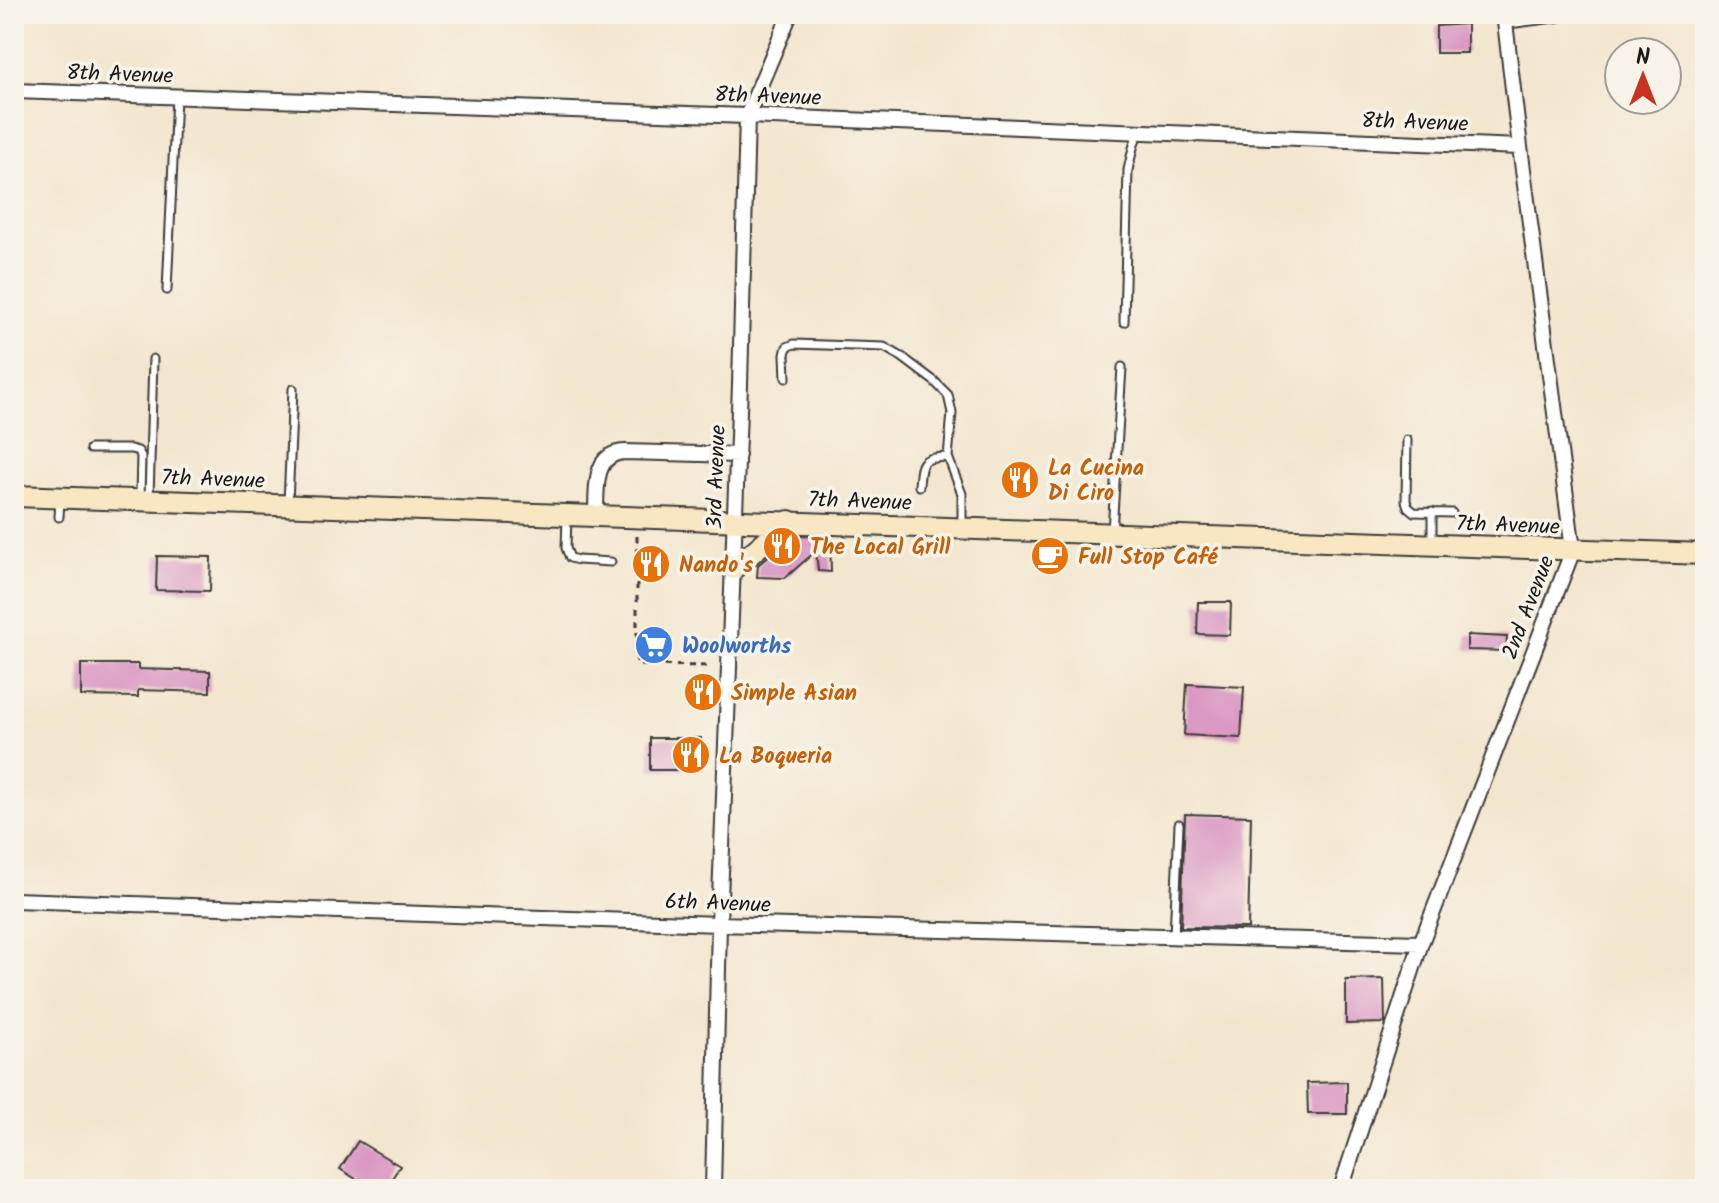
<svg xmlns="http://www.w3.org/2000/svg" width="1719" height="1203" font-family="Kalam,sans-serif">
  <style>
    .building { fill: #da98c3 }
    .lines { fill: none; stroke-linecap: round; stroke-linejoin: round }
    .service-casing { stroke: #3c3a37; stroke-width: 11 }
    .minor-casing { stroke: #3c3a37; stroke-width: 18 }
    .secondary-casing { stroke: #3c3a37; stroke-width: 24 }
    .path { stroke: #3c3a37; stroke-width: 3; stroke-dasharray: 6 6; stroke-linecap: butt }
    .service { stroke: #fff; stroke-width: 7 }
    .minor { stroke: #fff; stroke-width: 14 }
    .secondary { stroke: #f9e7c3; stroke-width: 20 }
    .labels { text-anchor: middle; stroke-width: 7; stroke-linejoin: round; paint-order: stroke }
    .street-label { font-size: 22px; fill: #1c1c1c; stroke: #f7f3e8 }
    .food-label { font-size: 22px; font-weight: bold; fill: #c56008; stroke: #f7f3e8; text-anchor: start }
    .shop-label { font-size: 22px; font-weight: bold; fill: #366cbe; stroke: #f7f3e8; text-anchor: start }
  </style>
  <rect width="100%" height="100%" fill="#f7f3e8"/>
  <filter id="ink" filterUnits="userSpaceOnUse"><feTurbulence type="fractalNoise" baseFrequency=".0125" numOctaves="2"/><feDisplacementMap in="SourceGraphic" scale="16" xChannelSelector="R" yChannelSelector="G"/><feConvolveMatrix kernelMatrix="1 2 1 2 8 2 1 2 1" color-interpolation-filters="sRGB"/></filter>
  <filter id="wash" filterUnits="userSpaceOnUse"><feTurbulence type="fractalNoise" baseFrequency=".006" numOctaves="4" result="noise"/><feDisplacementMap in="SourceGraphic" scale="32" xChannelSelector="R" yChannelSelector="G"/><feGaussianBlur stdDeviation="1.8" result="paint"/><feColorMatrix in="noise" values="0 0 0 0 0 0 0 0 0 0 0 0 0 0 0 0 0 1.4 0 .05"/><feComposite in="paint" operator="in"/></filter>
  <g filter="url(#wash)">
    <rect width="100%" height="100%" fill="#f3e6ce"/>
    <g id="blocks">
      <path class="building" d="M1467,24v29h-31v-27z
        M792,536l38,1 1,35 -13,-1 -2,-20 -31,27 -28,-1 1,-12z
        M157,556l54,1 -1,34 -54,-1z
        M1198,602h33l-1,33 -33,-1z
        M1467,635l40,2 -1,14 -39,-1z
        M81,664h57v5l72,2v21l-72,-2v7l-57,-1z
        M1187,684l57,3 -3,51 -57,-3z
        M650,738h51v32h-51z
        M1185,814l66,2 -3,112 -67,-1z
        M1384,979l1,44 -39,1v-44z
        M1347,1082v32h-39l-1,-31z
        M358,1141l42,25 -15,23h-13l-32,-20z"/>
    </g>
  </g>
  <g filter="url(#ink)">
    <use href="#blocks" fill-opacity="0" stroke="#3c3a37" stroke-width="2"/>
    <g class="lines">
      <g class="service-casing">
        <path id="service" d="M167,290l9,-193
          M1124,322l4,-152 5,-22 5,-16
          M786,378l-1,-24 2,-7 7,-3 90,3 18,10 32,24 14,14 4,18 -4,44 14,37v30
          M1407,440l-1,61 2,6 6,5 38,1
          M90,449h41l7,2 3,5 -1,41
          M919,486c2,-26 2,-28 29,-29
          M149,498l4,-139
          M288,503l5,-114
          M567,516l-1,32 4,10 8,2 33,2
          M59,517l1,-18
          M1112,532l10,-165
          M1432,542v-30
          M1174,936l5,-112"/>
      </g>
      <g class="minor-casing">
        <path id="minor" d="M1505,21l53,-7
          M14,91l733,25 773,31
          M596,515c1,-24 -4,-62 29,-63l113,3
          M14,900l705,24 702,19
          M713,1189l6,-265 21,-539 7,-269 43,-102
          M1341,1189l80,-246 152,-393 -53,-403 -16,-133"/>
      </g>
      <g class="secondary-casing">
        <path id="secondary" d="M14,496l1691,58
          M733,569l56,-48"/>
      </g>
      <path class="path" d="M637,536v129l75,1"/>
      <use href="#service" class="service"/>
      <use href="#minor" class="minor"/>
      <use href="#secondary" class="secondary"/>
    </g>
  </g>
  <defs>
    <g id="restaurant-disc" transform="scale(2)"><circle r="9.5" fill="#e8710a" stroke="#f7f3e8"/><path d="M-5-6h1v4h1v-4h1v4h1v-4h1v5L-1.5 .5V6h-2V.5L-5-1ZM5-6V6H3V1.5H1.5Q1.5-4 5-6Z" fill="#fff"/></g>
    <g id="cafe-disc" transform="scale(2)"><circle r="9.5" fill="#e8710a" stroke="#f7f3e8"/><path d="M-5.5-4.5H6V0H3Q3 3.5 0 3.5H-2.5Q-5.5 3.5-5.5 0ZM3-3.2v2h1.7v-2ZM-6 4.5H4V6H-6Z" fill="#fff"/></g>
    <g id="supermarket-disc" transform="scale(2)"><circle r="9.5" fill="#3f7fe0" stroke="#f7f3e8"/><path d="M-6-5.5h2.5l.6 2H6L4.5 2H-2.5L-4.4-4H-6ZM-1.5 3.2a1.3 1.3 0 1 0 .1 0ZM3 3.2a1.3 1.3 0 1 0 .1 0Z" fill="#fff"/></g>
  </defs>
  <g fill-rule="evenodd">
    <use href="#restaurant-disc" x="1020" y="480"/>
    <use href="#restaurant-disc" x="782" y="546"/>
    <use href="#cafe-disc" x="1050" y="556"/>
    <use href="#restaurant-disc" x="651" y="564"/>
    <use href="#supermarket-disc" x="654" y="645"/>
    <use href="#restaurant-disc" x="703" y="692"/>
    <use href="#restaurant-disc" x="691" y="755"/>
  </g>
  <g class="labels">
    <g class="street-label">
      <text transform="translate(120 73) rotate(2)" y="8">8th Avenue</text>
      <text transform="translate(768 95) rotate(2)" y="8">8th Avenue</text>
      <text transform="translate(1415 121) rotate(2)" y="8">8th Avenue</text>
      <text transform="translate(715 477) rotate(-88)" y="8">3rd Avenue</text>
      <text transform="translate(213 478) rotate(2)" y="8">7th Avenue</text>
      <text transform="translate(860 500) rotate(2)" y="8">7th Avenue</text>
      <text transform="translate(1508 524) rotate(2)" y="8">7th Avenue</text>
      <text transform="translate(1527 607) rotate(-69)" y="8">2nd Avenue</text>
      <text transform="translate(718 902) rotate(2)" y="8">6th Avenue</text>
    </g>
    <g class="food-label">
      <text x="1048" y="475">La Cucina<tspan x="1048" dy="25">Di Ciro</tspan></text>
      <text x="810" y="554">The Local Grill</text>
      <text x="1078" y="564">Full Stop Café</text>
      <text x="679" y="572">Nando's</text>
      <text x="731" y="700">Simple Asian</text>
      <text x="719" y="763">La Boqueria</text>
    </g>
    <g class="shop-label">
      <text x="682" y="653">Woolworths</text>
    </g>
  </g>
  <rect width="1719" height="1203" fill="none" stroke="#f7f3e8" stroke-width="48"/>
  <g transform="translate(1643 76)"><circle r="38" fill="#f7f3e8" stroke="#9f9d96" stroke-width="2"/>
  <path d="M0-6L14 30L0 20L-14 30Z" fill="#c8321e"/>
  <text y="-12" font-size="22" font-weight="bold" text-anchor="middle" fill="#1c1c1c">N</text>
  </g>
</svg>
